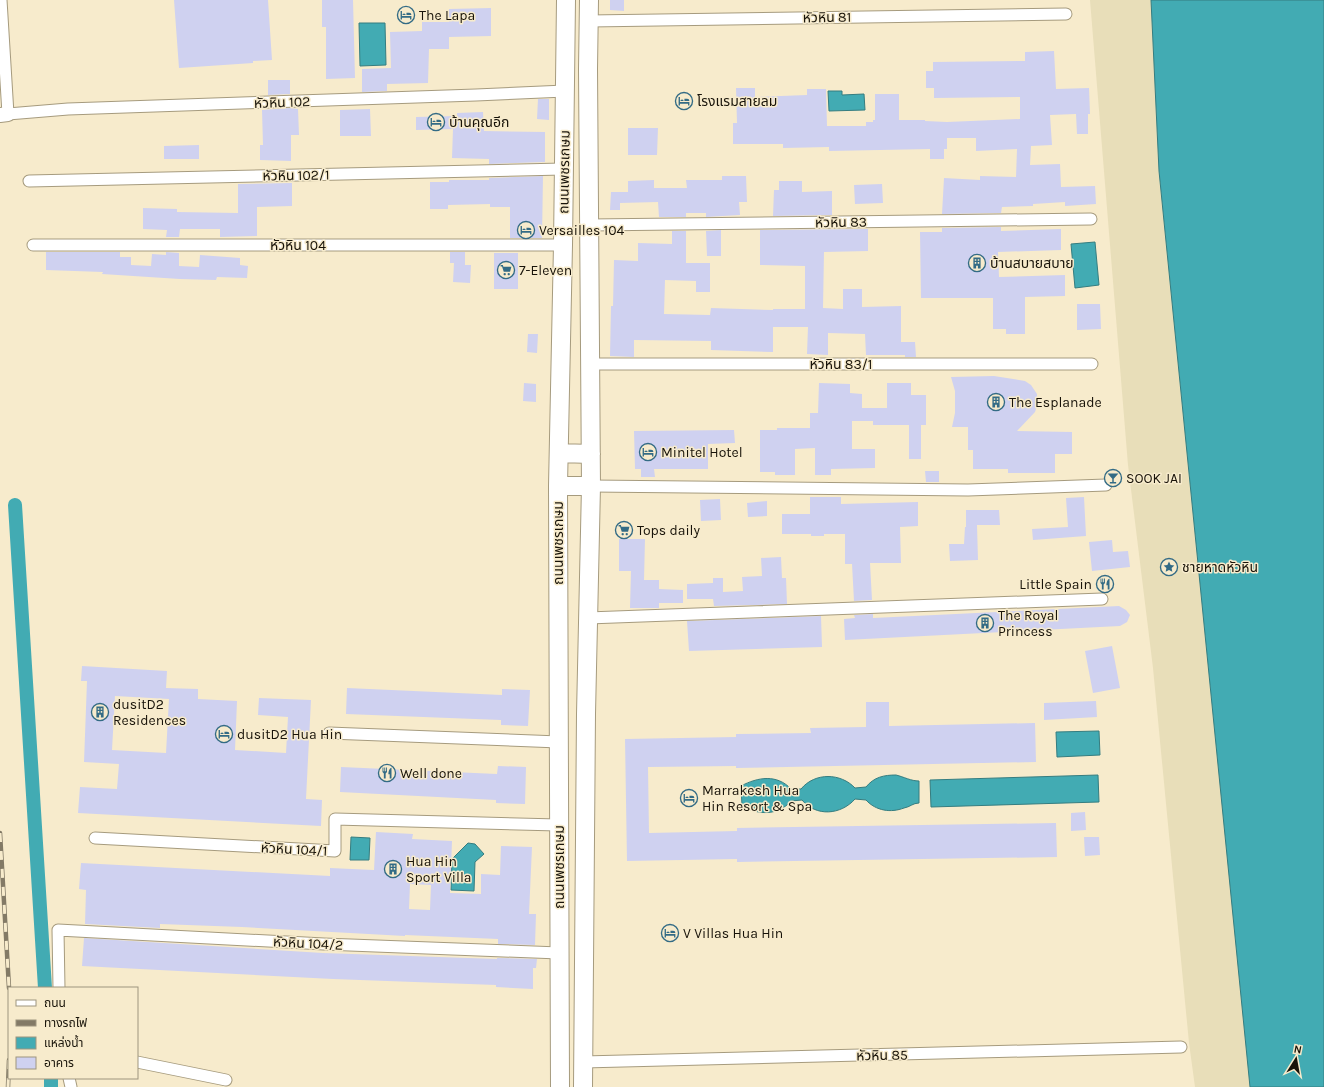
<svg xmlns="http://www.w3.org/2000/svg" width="1324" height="1087" font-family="Karla,'Noto Sans Thai',sans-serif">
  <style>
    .sand { fill: #e8deb9 }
    .water { fill: #42abb3; stroke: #357d80 }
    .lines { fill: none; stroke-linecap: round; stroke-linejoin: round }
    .canal { stroke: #42abb3; stroke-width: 14 }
    .building { fill: #cfd1f0; fill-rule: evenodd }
    .minor-casing { stroke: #a69b7e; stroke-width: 13 }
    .tertiary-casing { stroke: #a69b7e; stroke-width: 16 }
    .primary-casing { stroke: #a69b7e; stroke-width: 20 }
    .minor { stroke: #fff; stroke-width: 11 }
    .tertiary { stroke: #fff; stroke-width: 14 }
    .primary { stroke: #fff; stroke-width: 18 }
    .rail-casing { stroke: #837a66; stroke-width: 4.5 }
    .rail { stroke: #f7ebcc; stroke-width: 3; stroke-dasharray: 9; stroke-linecap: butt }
    .labels { text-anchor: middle; stroke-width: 3; stroke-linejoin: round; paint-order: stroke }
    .poi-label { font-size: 14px; fill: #181309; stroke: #f7ebcc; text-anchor: start }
    .street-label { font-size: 14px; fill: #181309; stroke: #f7ebcc }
  </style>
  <rect width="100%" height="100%" fill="#f7ebcc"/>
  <path class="sand" d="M1090,0h61l8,171 91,916h-55l-6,-44 -36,-375 -25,-203z"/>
  <path class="water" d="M1151,0h173v1087h-74l-91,-916z
    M359,23h26l1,42 -26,1z
    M828,91h14v4l22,-1 1,16 -36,1z
    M1095,242l4,43 -24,3 -4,-44z
    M1099,731l1,24 -43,2 -1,-25z
    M896,775c8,2 15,6 23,6v22c-6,0 -9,4 -15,5 -13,5 -28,3 -38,-8l-11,-1c-14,16 -39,18 -53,1l-11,1c-13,15 -33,14 -49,5l-1,-20c17,-9 36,-12 50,3h10c14,-17 40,-16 54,-1l11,-1c8,-10 18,-12 30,-12z
    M1098,775l1,27 -168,5 -1,-27z
    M351,837l19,1 -1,22h-19z
    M468,843l7,1 9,10 -9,8 -1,29 -23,-1 1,-31z"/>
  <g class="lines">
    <path class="canal" d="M15,505l30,483
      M51,1078v9"/>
  </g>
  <path class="building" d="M174,0h94l4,60 -19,1v2l-74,5z
    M322,0h31l2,78 -29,1v-52h-4z
    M610,0h14v11l-14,-1z
    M491,8v28l-42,1v12h-20l-1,34 -41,1v7l-25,1v-23l29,-1 -1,-36 32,-1v-9h27v-13z
    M1054,51l2,38 33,-1 1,26h-2v20h-11l-1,-20 -26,1 2,30 -21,1 -1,19 30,-1 1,23 34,-1 1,18 -31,2v-4l-32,2v2l-31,1 -1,6 -59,1 2,-36 36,2v-4l36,1 1,-28 -41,2v-13h-29v11h-3v10h-14v-10l-101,2v-4l-46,1v-4h-50v-21h4l-1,-35h19v9l52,-2v-6h19l1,37h39v-4h7v-2h2v-26h24v26h26v1l22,1 73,-3v-22l-86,1v-10h-8v-17h7v-9l92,-1v-9z
    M268,80h22v14l-22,1z
    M538,99h11v21l-12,-1z
    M290,108l8,1 1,26h-8v26l-31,-1v-15h3l-1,-35z
    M370,109l1,27h-31v-26z
    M483,112l1,19 61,1v30l-56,2v-5l-37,-1 1,-29 -37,1v-13l41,-1v-3z
    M628,128h30l-1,27h-29z
    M199,145v14h-35v-13z
    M543,176l-1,62h-32v-31h-20v-3l-42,1v4h-18v-27h19v-2h40v-2z
    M722,176h24l1,26h-8l1,13 -34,2v-4h-20v4h-27l-1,-15 -38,1v7h-10l1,-18h17v-11l26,-1v8h33l-1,-8h36z
    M779,181h23v11l30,-1v24l-59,1 1,-26h5z
    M292,183v23l-35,1v29l-37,1v-8h-40l-1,8h-13l1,-7 -24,-1v-21l34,1v3l61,1v-29z
    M882,184l1,19 -28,1 -1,-19z
    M1001,227v4l60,-2v21l-63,2 1,25 66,-2v21l-40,1v37h-19v-5h-13v-31h-72l-1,-66h22v-4z
    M868,229v22l-44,1 -1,56 20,1v-20h19v18l39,-1v36h14l1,15h-11v-2h-39l-1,-21 -37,-1v22l-21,-1 1,-27h-35v25l-62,-2v-9l-77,-1v17l-24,-1 1,-50h2l1,-46 24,1v-18l34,1v-13h14v32h24v29h-14v-11l-31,-1 -1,34 46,1 1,-7 62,2v-1h32v-43l-45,-1v-35z
    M721,230v26h-14l-1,-25z
    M46,252h74v5h11v8l20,1 1,-12 14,1v-3l13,1v13l20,1 1,-12 40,3v7l8,1 -1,12 -30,-1 -1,3 -36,-1 -78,-5 1,-2 -57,-2z
    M450,252h15v13h6l-1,18 -17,-1 1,-19h-4z
    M494,253h24v36h-24z
    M1077,304h23l1,25 -24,1z
    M528,334h10l-1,19 -10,-1z
    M994,376l31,5 6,4 6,9v12l-2,6 -18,19 55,1v22h-17v19h-47v-4h-35v-19h-5v-23h-16l3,-14v-22l-4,-14z
    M524,383l12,1v18l-13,-1z
    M819,383l31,1v9l12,1v14h25v-25h24v12h15v30h-5v34h-12v-34h-36v-4h-21v28h23v19l-44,1v6h-16v-27l-20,1v26h-20v-3h-15v-42h17v-2h33v-15h8z
    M734,430l1,13 -27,1v25h-54l1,8h-14v-8h-6l-1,-38z
    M925,471h14v11h-13z
    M810,497h31v7l77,-2v24l-18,1 1,36h-31l2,37 -18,1 -2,-37h-7v-30h-21v2h-13v-2h-29v-20h28z
    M1084,497l2,39 -53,4 -1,-11 36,-2 -2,-29z
    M720,499l1,21 -20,1 -1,-21z
    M767,501v15l-19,1 -1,-14z
    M966,510h33l1,15h-23l1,35 -28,1 -1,-17h15l1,-17h1z
    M619,539h26l-1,41h15v9l24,1v13h-24v5h-29l1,-37h-12z
    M1112,540l1,12 15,-1 2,16 -38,4 -3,-29z
    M781,557l1,21h4l1,26 -73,2 -1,-7h-26v-15l26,-1v-5h10v14l20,-1 -1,-14 20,-1 -1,-18z
    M1119,606l7,4 4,5 -3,7 -7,4 -275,14 -1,-21 11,-1 -1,-3 19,-1v4z
    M821,616l1,31 -133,4 -2,-30z
    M1112,646l8,42 -27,5 -8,-42z
    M82,666l85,5 -1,17 32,1v10l39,2 -2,49 51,3 2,-36 -30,-2 1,-17 52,2 -5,99 16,1 -1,26 -243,-13 2,-26 37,2 2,-25 -35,-2 3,-81h-6zM115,696l54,3 -3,54 -54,-3z
    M347,688l155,7v-6l28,1 -2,36 -27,-1v-5l-155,-6z
    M1096,701l1,16 -53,3v-17z
    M866,702h23v24l146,-3 1,39 -300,6v-2l-88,1 1,66 88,-2v-3l319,-5 1,34 -320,5v-3l-110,2 -2,-122 111,-2v-3l75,-1 -1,-5 56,-1z
    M498,766l28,1 -1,37 -29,-1v-3l-156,-8 1,-25 156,7z
    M1085,812l1,18 -15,1v-18z
    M376,832l37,2 -1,5 40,2 -2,52 31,1v-20l19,1 1,-29 31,1 -3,67h7l-1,31 -37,-1v-5l-93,-4v1l-163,-9 -82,-3v4l-75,-4 1,-34 -7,-1 2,-26 249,13v-8l44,2zM410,884l21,1 -1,25 -21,-1z
    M1084,837h15l1,18 -15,1z
    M84,938l239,15 174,6v-1l40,1 -1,9h-3v21l-37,-2v-2l-163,-6 -251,-13z"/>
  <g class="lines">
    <g class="minor-casing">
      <path id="minor" d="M1,0l7,114 60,-5 408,-14 89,-4
        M589,21l477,-7
        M29,181l534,-12
        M590,225l501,-6
        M33,245h530
        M591,364h501
        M591,486l377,4 138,-5
        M588,618l514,-19
        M329,733l230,9
        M95,838l240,13v-32l223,6
        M59,988l-1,-58 266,14 235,9
        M137,1062l89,18
        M583,1062l598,-15
        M69,1078l2,9"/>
    </g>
    <g class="tertiary-casing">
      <path id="tertiary" d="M0,115l8,-1"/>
    </g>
    <g class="primary-casing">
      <path id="primary" d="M559,453l32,1
        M558,486h33
        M560,1087l-2,-601 5,-241 3,-245
        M583,1087l3,-373 5,-228 -3,-417 1,-69"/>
    </g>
    <use href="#minor" class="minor"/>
    <use href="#tertiary" class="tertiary"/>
    <use href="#primary" class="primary"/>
    <g class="rail-casing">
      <path id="rail" d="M0,833l9,155
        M8,1087l1,-27"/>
    </g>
    <use href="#rail" class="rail"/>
  </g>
  <defs>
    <g id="hotel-ring" transform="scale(0.9)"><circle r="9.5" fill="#f7ebcc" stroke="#336b85" stroke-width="1.5"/><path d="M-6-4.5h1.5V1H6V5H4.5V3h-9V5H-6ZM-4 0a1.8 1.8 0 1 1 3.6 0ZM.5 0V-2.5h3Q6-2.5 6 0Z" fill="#336b85"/></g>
    <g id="building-ring" transform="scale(0.9)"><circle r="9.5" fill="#f7ebcc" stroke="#336b85" stroke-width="1.5"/><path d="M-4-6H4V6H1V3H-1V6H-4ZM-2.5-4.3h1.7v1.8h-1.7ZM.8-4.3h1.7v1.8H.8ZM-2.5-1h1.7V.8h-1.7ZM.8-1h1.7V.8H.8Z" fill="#336b85"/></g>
    <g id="supermarket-ring" transform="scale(0.9)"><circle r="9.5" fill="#f7ebcc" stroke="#336b85" stroke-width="1.5"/><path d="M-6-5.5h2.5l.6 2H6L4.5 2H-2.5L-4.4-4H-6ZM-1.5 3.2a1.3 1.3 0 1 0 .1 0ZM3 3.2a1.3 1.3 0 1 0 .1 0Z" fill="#336b85"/></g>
    <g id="bar-ring" transform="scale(0.9)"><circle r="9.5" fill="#f7ebcc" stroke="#336b85" stroke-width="1.5"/><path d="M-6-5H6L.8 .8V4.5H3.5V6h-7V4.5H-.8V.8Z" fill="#336b85"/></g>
    <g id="sight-ring" transform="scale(0.9)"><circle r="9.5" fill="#f7ebcc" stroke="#336b85" stroke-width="1.5"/><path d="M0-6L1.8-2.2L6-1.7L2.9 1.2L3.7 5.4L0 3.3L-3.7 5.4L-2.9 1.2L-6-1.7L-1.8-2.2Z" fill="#336b85"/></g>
    <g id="restaurant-ring" transform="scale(0.9)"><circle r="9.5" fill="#f7ebcc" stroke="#336b85" stroke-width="1.5"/><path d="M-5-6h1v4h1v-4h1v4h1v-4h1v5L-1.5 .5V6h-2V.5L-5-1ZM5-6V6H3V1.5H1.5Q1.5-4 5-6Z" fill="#336b85"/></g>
  </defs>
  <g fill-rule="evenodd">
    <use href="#hotel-ring" x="406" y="15"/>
    <use href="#hotel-ring" x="684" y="101"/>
    <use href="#hotel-ring" x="436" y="122"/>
    <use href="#hotel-ring" x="526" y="230"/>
    <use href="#building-ring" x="977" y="263"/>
    <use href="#supermarket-ring" x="506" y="270"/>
    <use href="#building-ring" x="996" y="402"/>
    <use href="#hotel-ring" x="648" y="452"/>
    <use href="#bar-ring" x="1113" y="478"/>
    <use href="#supermarket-ring" x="624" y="530"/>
    <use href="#sight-ring" x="1169" y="567"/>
    <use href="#restaurant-ring" x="1105" y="584"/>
    <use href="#building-ring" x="985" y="623"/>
    <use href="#building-ring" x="100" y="712"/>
    <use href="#hotel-ring" x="224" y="734"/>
    <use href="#restaurant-ring" x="387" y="773"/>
    <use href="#hotel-ring" x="689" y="798"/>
    <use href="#building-ring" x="393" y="869"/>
    <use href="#hotel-ring" x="670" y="933"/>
  </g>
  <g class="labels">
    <g class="poi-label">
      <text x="419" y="20">The Lapa</text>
      <text x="697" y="106">โรงแรมสายลม</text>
      <text x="449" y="127">บ้านคุณอีก</text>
      <text x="539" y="235">Versailles 104</text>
      <text x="990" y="268">บ้านสบายสบาย</text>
      <text x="519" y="275">7-Eleven</text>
      <text x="1009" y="407">The Esplanade</text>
      <text x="661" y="457">Minitel Hotel</text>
      <text x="1126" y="483">SOOK JAI</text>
      <text x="637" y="535">Tops daily</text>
      <text x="1182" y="572">ชายหาดหัวหิน</text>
      <text x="1092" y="589" text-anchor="end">Little Spain</text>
      <text x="998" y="620">The Royal<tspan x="998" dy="16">Princess</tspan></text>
      <text x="113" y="709">dusitD2<tspan x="113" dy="16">Residences</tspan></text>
      <text x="237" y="739">dusitD2 Hua Hin</text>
      <text x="400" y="778">Well done</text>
      <text x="702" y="795">Marrakesh Hua<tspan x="702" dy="16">Hin Resort &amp; Spa</tspan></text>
      <text x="406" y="866">Hua Hin<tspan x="406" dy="16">Sport Villa</tspan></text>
      <text x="683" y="938">V Villas Hua Hin</text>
    </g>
    <g class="street-label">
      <text transform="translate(827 17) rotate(-1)" y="5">หัวหิน 81</text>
      <text transform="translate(282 102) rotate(-2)" y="5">หัวหิน 102</text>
      <text transform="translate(564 172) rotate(-89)" y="5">ถนนเพชรเกษม</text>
      <text transform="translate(296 175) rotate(-1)" y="5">หัวหิน 102/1</text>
      <text transform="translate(841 222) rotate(-1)" y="5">หัวหิน 83</text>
      <text x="298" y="250">หัวหิน 104</text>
      <text x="841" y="369">หัวหิน 83/1</text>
      <text transform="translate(558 543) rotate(-90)" y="5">ถนนเพชรเกษม</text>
      <text transform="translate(294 849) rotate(3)" y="5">หัวหิน 104/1</text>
      <text transform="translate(559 867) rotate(-90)" y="5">ถนนเพชรเกษม</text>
      <text transform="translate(308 943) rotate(3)" y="5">หัวหิน 104/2</text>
      <text transform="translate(882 1055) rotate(-1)" y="5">หัวหิน 85</text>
    </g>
  </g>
  <rect x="8" y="987" width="130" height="92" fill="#f7ebcc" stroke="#9e957e"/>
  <rect x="16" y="1000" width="20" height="6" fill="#ffffff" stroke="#9e957e"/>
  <text x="44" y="1007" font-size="12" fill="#181309">ถนน</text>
  <rect x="16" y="1020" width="20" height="6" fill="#837a66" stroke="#9e957e"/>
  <text x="44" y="1027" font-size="12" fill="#181309">ทางรถไฟ</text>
  <rect x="16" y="1037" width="20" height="12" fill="#42abb3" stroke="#9e957e"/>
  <text x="44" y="1047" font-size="12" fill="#181309">แหล่งน้ำ</text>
  <rect x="16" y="1057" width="20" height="12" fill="#cfd1f0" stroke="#9e957e"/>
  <text x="44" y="1067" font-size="12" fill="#181309">อาคาร</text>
  <g transform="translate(1296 1059) rotate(11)" stroke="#f7ebcc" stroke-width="3" paint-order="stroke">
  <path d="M0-3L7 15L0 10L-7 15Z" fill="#181309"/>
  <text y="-6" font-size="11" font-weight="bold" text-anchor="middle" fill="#181309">N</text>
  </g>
</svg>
